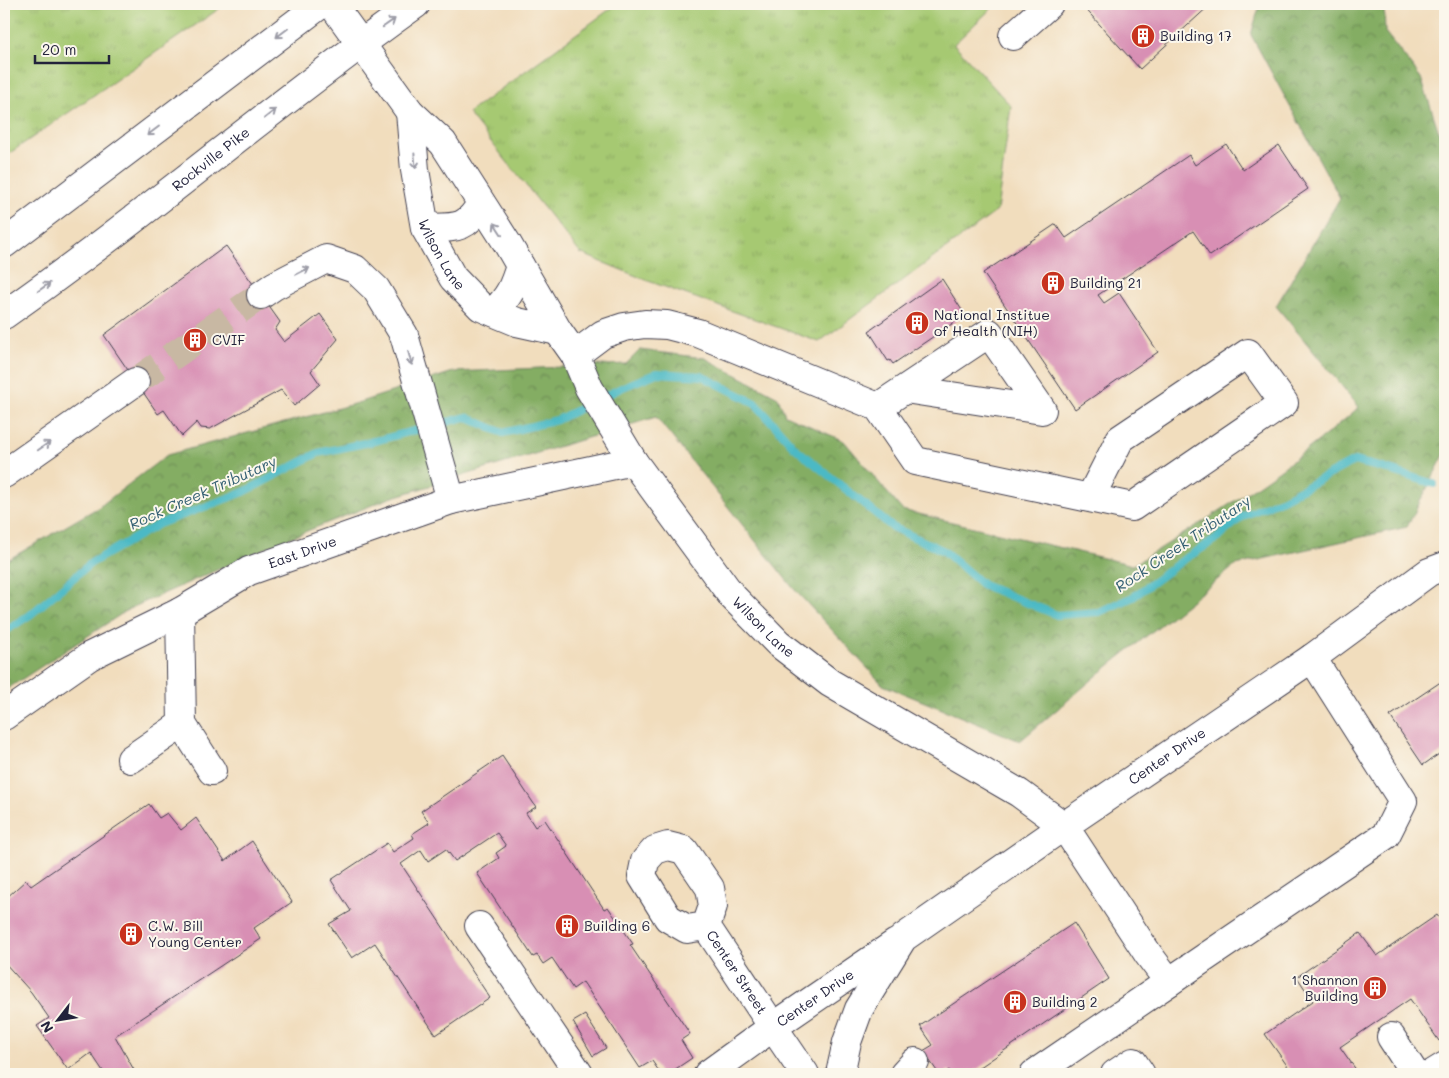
<svg xmlns="http://www.w3.org/2000/svg" width="1449" height="1078" font-family="Mali,sans-serif">
  <style>
    .grass { fill: url(#grass-tufts); stroke: #647656 }
    .forest { fill: url(#forest-crowns); stroke: #536850 }
    .lines { fill: none; stroke-linecap: round; stroke-linejoin: round }
    .stream { stroke: #4bb9c5; stroke-width: 8 }
    .building { fill: #d88fb4 }
    .minor-tunnel { stroke: #c8b8a3; stroke-width: 28; stroke-dasharray: 28 14; stroke-linecap: butt }
    .minor-casing { stroke: #413e4e; stroke-width: 30 }
    .major-casing { stroke: #413e4e; stroke-width: 30 }
    .minor { stroke: #fff; stroke-width: 28 }
    .major { stroke: #fff; stroke-width: 28 }
    .oneway { stroke: #9c9ca7 }
    .labels { text-anchor: middle; stroke-width: 4; stroke-linejoin: round; paint-order: stroke }
    .poi-label { font-size: 14px; fill: #22223b; stroke: #fbf7ec; text-anchor: start }
    .street-label { font-size: 14px; fill: #22223b; stroke: #fbf7ec }
    .water-label { font-size: 15px; font-style: italic; fill: #325e72; stroke: #fbf7ec }
  </style>
  <defs>
    <pattern id="grass-tufts" width="24" height="20" patternUnits="userSpaceOnUse" patternTransform="scale(1.25)"><rect width="24" height="20" fill="#a6c972"/><path d="M3 7l-1-3M5 7V3M7 7l1-3M15 17l-1-3M17 17v-4M19 17l1-3" fill="none" stroke="#8fac64"/></pattern>
    <pattern id="forest-crowns" width="20" height="18" patternUnits="userSpaceOnUse" patternTransform="scale(1.25)"><rect width="20" height="18" fill="#84ad64"/><path d="M2 6a3 3 0 1 1 6 0M12 15a3 3 0 1 1 6 0" fill="none" stroke="#6c8c54"/></pattern>
  </defs>
  <rect width="100%" height="100%" fill="#fbf7ec"/>
  <filter id="ink" filterUnits="userSpaceOnUse"><feTurbulence type="fractalNoise" baseFrequency=".02" numOctaves="2"/><feDisplacementMap in="SourceGraphic" scale="10" xChannelSelector="R" yChannelSelector="G"/><feConvolveMatrix kernelMatrix="1 2 1 2 8 2 1 2 1" color-interpolation-filters="sRGB"/></filter>
  <filter id="wash" filterUnits="userSpaceOnUse"><feTurbulence type="fractalNoise" baseFrequency=".0096" numOctaves="4" result="noise"/><feDisplacementMap in="SourceGraphic" scale="20" xChannelSelector="R" yChannelSelector="G"/><feGaussianBlur stdDeviation="1.12" result="paint"/><feColorMatrix in="noise" values="0 0 0 0 0 0 0 0 0 0 0 0 0 0 0 0 0 1.4 0 .05"/><feComposite in="paint" operator="in"/></filter>
  <g filter="url(#wash)">
    <rect width="100%" height="100%" fill="#f1ddbd"/>
    <path class="grass" d="M4,4h222l-222,153z
      M617,4h379l-42,40 57,62 -14,105 -178,131 -168,-60 -71,-29 -112,-140z"/>
    <path class="forest" d="M1260,4h124l1,28 36,46 24,72v303l-38,74 -171,38 -136,108 -80,68 -137,-56 -90,-97 -137,-171 -266,81 -108,43 -153,68 -125,82v-129l95,-55 68,-52 190,-52 96,-31 173,-8 14,-14 65,8 73,39 7,18 59,26 58,69 231,55c79,-48 157,-97 226,-158l-83,-101 64,-108 -89,-163z"/>
    <g class="lines">
      <path class="stream" d="M4,632l26,-17 61,-52 68,-39 85,-32 74,-39 61,-13 87,-23 37,16 54,-13 66,-33 34,-14 45,3 53,27 39,44 98,80 52,24 39,34 74,30 42,-3 34,-15 50,-37 32,-20 28,-24 40,-17 71,-38 29,7 51,16"/>
    </g>
    <g id="blocks">
      <path class="building" d="M1081,4h130l-71,65z
        M1226,144l17,26 36,-25 29,44 -98,67 -17,-25 -95,64 6,8 15,-10 39,59 -83,57 -92,-136 73,-49 10,14 123,-83 6,10z
        M226,246l54,76 -5,8 9,12 36,-28 18,25 -27,32 9,13 -26,22 -13,-16 -71,39 -9,-1 -4,-6 -15,14 -18,-26 -6,4 -54,-79z
        M942,279l23,36 -72,49 -3,-4 -2,1 -19,-30z
        M1445,679v71l-22,15 -33,-49z
        M502,756l34,51 -10,6 9,14 10,-7 59,89 4,-2 25,37 -3,1 60,89 -9,6 11,18 -24,16h-7l-9,-13 -12,7 -57,-86 -10,7 -21,-31 -9,6 -6,-9 -4,2 -56,-84 22,-15 -3,-5 10,-7 -9,-13 -42,28 -9,-12 -18,12 -7,-11 -20,14 89,134 -54,37 -61,-92 -23,15 -23,-34 22,-13 -20,-31 56,-37 6,9 21,-14 -2,-4 17,-11 -8,-12z
        M149,804l10,14 8,-5 14,17 15,-12 29,43 27,-20 40,61 -38,26 7,11 -146,97 19,34 -6,4h-23l-14,-21 -23,17 -31,-44 12,-8 -18,-26 -27,-30v-62l22,-20 5,6z
        M1437,915l8,11v111l-6,4 -29,-42 -70,48 19,27h-66l-28,-40 48,-33 -16,-24 63,-44 17,23z
        M1074,923l35,56 -139,95h-18l-3,-4 -5,4h-5l-16,-23 10,-6 -13,-19z
        M585,1015l21,33 -13,8 -20,-34z"/>
    </g>
  </g>
  <g filter="url(#ink)">
    <use href="#blocks" fill-opacity="0" stroke="#413e4e" stroke-width="1"/>
    <g class="lines">
      <path class="minor-tunnel" d="M135,382l126,-87"/>
      <g class="minor-casing">
        <g id="minor">
          <path id="s1" d="M332,4l78,108 33,31 64,100 51,88 17,24 14,33 44,73 99,135 46,47 52,40 189,110 45,33 84,128 21,28 217,-147 17,-34 -91,-143"/>
          <path d="M1013,36l36,-32"/>
          <path id="s2" d="M410,112l5,58 10,58 28,50 28,29 36,15 41,9"/>
          <path d="M425,228c30,-1 40,3 56,-24"/>
          <path d="M261,295l13,-9 52,-27 29,10 21,20 28,46 47,165"/>
          <path d="M494,312c16,-17 19,-24 26,-46"/>
          <path d="M575,355l28,-21 21,-7 21,-3 22,1 31,8 180,74 37,54 217,46 152,-104 -36,-50 -128,86 -30,59"/>
          <path d="M878,407l111,-74 53,77 -137,-21"/>
          <path d="M4,474l131,-92"/>
          <path d="M180,612l2,112 30,47"/>
          <path id="s3" d="M4,716l86,-60 90,-44 69,-41 202,-71 182,-39"/>
          <path d="M131,759l51,-35"/>
          <path d="M479,926l100,148"/>
          <path id="s4" d="M706,926l-19,3 -19,-11 -26,-42 3,-15 10,-11 13,-4 16,4 26,38 3,18 -7,20 67,101 -65,47"/>
          <path d="M1391,1037l24,37"/>
          <path id="s5" d="M805,1074l-32,-47 123,-84"/>
          <path id="s6" d="M840,1074l7,-32 12,-33 44,-71 161,-112 248,-168 117,-86 16,-6"/>
          <path d="M904,1074l11,-12"/>
          <path d="M1034,1074l135,-92"/>
          <path d="M1115,1074l18,-12 8,12"/>
          <path d="M1432,1074l13,-8"/>
        </g>
      </g>
      <g class="major-casing">
        <g id="major">
          <path d="M4,244l317,-240"/>
          <path id="s7" d="M4,315c141,-99 272,-212 412,-311"/>
        </g>
      </g>
      <use href="#minor" class="minor"/>
      <use href="#major" class="major"/>
    </g>
    <defs><path id="oneway-shaft" d="M-6 0H5M1.5-3L5.5 0L1.5 3" fill="none" stroke-width="1.6" stroke-linecap="round" stroke-linejoin="round" transform="scale(1.25)"/></defs>
    <g class="oneway">
      <use href="#oneway-shaft" transform="translate(389 23) rotate(-35)"/>
      <use href="#oneway-shaft" transform="translate(282 33) rotate(143)"/>
      <use href="#oneway-shaft" transform="translate(270 114) rotate(-38)"/>
      <use href="#oneway-shaft" transform="translate(153 131) rotate(143)"/>
      <use href="#oneway-shaft" transform="translate(415 161) rotate(85)"/>
      <use href="#oneway-shaft" transform="translate(498 229) rotate(-123)"/>
      <use href="#oneway-shaft" transform="translate(303 271) rotate(-27)"/>
      <use href="#oneway-shaft" transform="translate(44 287) rotate(-35)"/>
      <use href="#oneway-shaft" transform="translate(410 358) rotate(74)"/>
      <use href="#oneway-shaft" transform="translate(44 446) rotate(-35)"/>
    </g>
  </g>
  <defs>
    <g id="building-disc" transform="scale(1.25)"><circle r="9.5" fill="#c8321e" stroke="#fbf7ec"/><path d="M-4-6H4V6H1V3H-1V6H-4ZM-2.5-4.3h1.7v1.8h-1.7ZM.8-4.3h1.7v1.8H.8ZM-2.5-1h1.7V.8h-1.7ZM.8-1h1.7V.8H.8Z" fill="#fff"/></g>
  </defs>
  <g fill-rule="evenodd">
    <use href="#building-disc" x="1143" y="36"/>
    <use href="#building-disc" x="1053" y="283"/>
    <use href="#building-disc" x="917" y="323"/>
    <use href="#building-disc" x="195" y="340"/>
    <use href="#building-disc" x="567" y="926"/>
    <use href="#building-disc" x="131" y="934"/>
    <use href="#building-disc" x="1375" y="988"/>
    <use href="#building-disc" x="1015" y="1002"/>
  </g>
  <g class="labels">
    <g class="poi-label">
      <text x="1160" y="41">Building 17</text>
      <text x="1070" y="288">Building 21</text>
      <text x="934" y="320">National Institue<tspan x="934" dy="16">of Health (NIH)</tspan></text>
      <text x="212" y="345">CVIF</text>
      <text x="148" y="931">C.W. Bill<tspan x="148" dy="16">Young Center</tspan></text>
      <text x="584" y="931">Building 6</text>
      <text x="1358" y="985" text-anchor="end">1 Shannon<tspan x="1358" dy="16">Building</tspan></text>
      <text x="1032" y="1007">Building 2</text>
    </g>
    <g class="street-label">
      <text dy="5" stroke="none"><textPath href="#s7" startOffset="259">Rockville Pike</textPath></text>
      <text dy="5" stroke="none"><textPath href="#s2" startOffset="148">Wilson Lane</textPath></text>
      <text dy="5" stroke="none"><textPath href="#s3" startOffset="342">East Drive</textPath></text>
      <text dy="5" stroke="none"><textPath href="#s1" startOffset="761">Wilson Lane</textPath></text>
      <text dy="5" stroke="none"><textPath href="#s6" startOffset="472">Center Drive</textPath></text>
      <text dy="5" stroke="none"><textPath href="#s4" startOffset="292">Center Street</textPath></text>
      <text dy="5" stroke="none"><textPath href="#s5" startOffset="108">Center Drive</textPath></text>
    </g>
    <g class="water-label">
      <text transform="translate(203 493) rotate(-24)" y="5">Rock Creek Tributary</text>
      <text transform="translate(1183 544) rotate(-34)" y="5">Rock Creek Tributary</text>
    </g>
  </g>
  <rect width="1449" height="1078" fill="none" stroke="#fbf7ec" stroke-width="20"/>
  <g transform="translate(58 1020) rotate(239)" stroke="#fbf7ec" stroke-width="4" paint-order="stroke">
  <path d="M0-4L9 19L0 12L-9 19Z" fill="#22223b"/>
  <text y="-8" font-size="14" font-weight="bold" text-anchor="middle" fill="#22223b">N</text>
  </g>
  <path d="M35 55v8h74v-8" fill="none" stroke="#22223b" stroke-width="2.5"/>
  <text x="42" y="55" font-size="15" fill="#22223b" stroke="#fbf7ec" stroke-width="4" paint-order="stroke">20 m</text>
</svg>
